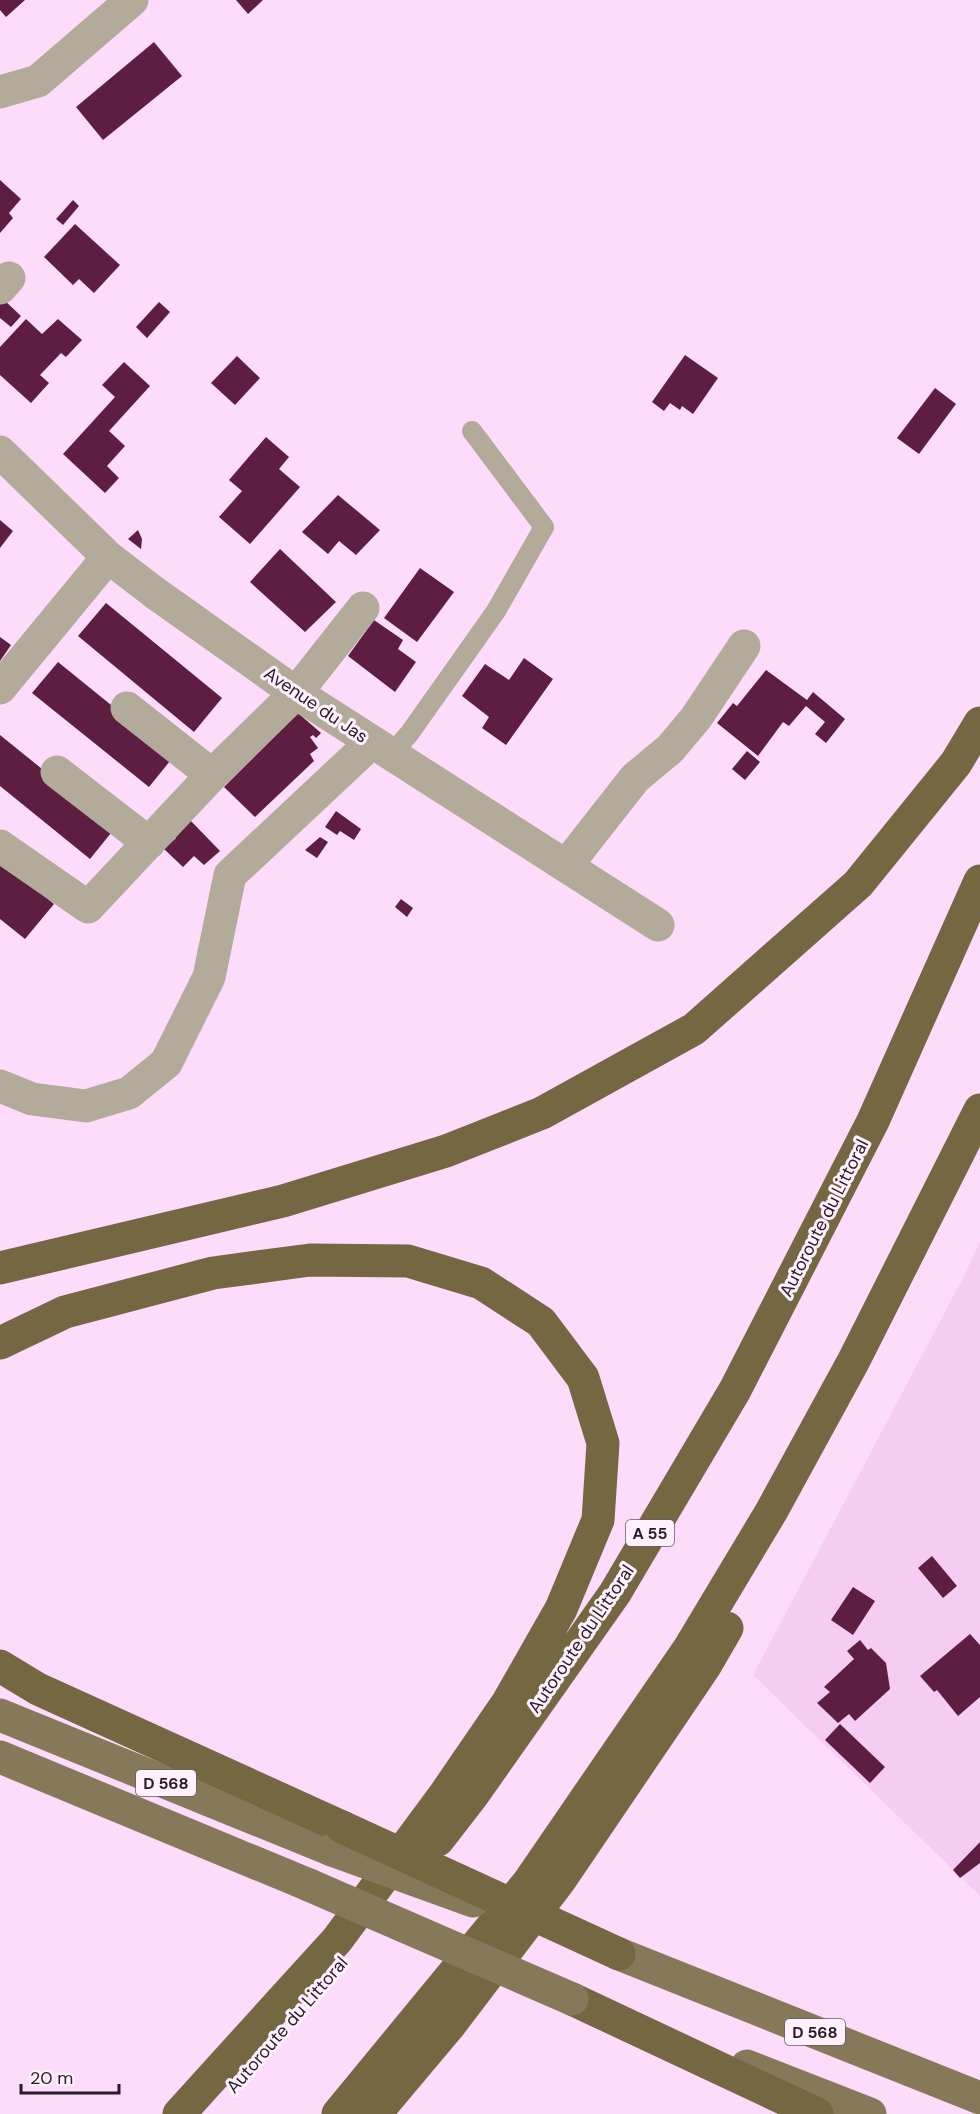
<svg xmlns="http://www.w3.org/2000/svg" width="980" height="2114" font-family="'DM Sans',sans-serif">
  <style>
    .built { fill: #f5cdf2 }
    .building { fill: #5e1e42 }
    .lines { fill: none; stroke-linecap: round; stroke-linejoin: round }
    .service { stroke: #b2ab9a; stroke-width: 20 }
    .minor { stroke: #b2ab9a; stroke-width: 33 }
    .primary { stroke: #867959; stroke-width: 33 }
    .motorway { stroke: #756742; stroke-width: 33 }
    .primary-bridge { stroke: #867959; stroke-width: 33 }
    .motorway-bridge { stroke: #756742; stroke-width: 33 }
    .labels { text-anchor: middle; stroke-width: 6; stroke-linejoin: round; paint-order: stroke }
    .shield { fill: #fef0fc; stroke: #685b66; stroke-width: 1.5 }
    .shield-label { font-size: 16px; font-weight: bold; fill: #271b26 }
    .street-label { font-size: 18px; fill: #271b26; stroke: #fef0fc }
  </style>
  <rect width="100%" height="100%" fill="#fddbfa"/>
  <path class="built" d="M980,1241v655l-227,-221 211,-399z"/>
  <path class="building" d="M0,0h25l-19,17 -6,-7z
    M236,0h27l-15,14z
    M154,42l28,34 -79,64 -27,-33z
    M0,180l21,19 -12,14 4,5 -13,15z
    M73,200l6,6 -16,19 -7,-6z
    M75,224l45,41 -26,28 -15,-14 -6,6 -29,-28z
    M3,299l18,17 -10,11 -11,-9v-15z
    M159,302l11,10 -23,26 -11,-11z
    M26,319l16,15 16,-15 24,21 -16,17 -5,-4 -21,22 9,8 -18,20 -31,-28v-28z
    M685,355l33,23 -25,36 -11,-8 -2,4 -10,-7 -6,8 -12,-9z
    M237,356l23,22 -25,27 -24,-22z
    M124,362l26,24 -41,45 16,15 -18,20 12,12 -14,15 -42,-39 52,-57 -13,-12z
    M935,388l21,16 -37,50 -22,-16z
    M266,437l23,20 -10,12 21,18 -50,57 -31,-27 23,-26 -13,-11z
    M338,495l42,35 -24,25 -17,-14 -11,13 -26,-22z
    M0,520l13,11 -13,17z
    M138,530l4,9 -1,10 -13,-10z
    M280,549l56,53 -31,30 -55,-50z
    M420,568l34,24 -37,50 -33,-24z
    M106,603l116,95 -28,34 -116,-96z
    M374,620l29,20 -5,9 18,13 -21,30 -47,-36z
    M0,637l11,8 -11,16z
    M524,658l29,21 -47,66 -24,-17 7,-11 -27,-21 23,-32 24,16z
    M58,662l116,94 -25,31 -117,-94z
    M766,670l41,30 6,-8 32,27 -19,24 -11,-9 10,-12 -19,-16 -17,20 -6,-4 -25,34 -41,-33 16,-20 4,3z
    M298,713l23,20 -5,5 -3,-3 -3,2 8,11 -8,6 4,7 -59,56 -31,-30z
    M0,735l115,93 -25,31 -90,-73z
    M747,751l13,11 -15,18 -13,-11z
    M336,811l25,18 -7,11 -14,-9 -3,4 -12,-8z
    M190,820l30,31 -16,14 -10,-9 -11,11 -19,-18 12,-11 -2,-2z
    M320,837l8,5 -11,16 -12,-8z
    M0,860l54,44 -29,35 -25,-20z
    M401,899l12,9 -6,9 -12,-10z
    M932,1556l25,30 -14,12 -25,-30z
    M853,1587l22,14 -22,34 -22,-15z
    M970,1634l10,11v52l-22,19 -21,-26 -3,2 -14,-16z
    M860,1640l8,10 3,-2 15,15 4,26 -35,32 -6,-7 -11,9 -21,-20 13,-11 -6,-5 30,-28 -7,-8z
    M840,1724l45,43 -15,16 -45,-43z
    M980,1842v21l-20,15 -7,-8z"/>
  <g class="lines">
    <path class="service" d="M391,754l18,-20 87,-123 48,-84 -72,-96"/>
    <path class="minor" d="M0,92l38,-11 94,-81
      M0,288l9,-10
      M0,452l108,105 47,36 141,100 362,232
      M0,688l108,-131
      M127,708l85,67
      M57,772l92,71
      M0,846l88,61 124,-132 84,-82 67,-85
      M566,866l69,-88 35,-29 26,-31 48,-72
      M0,1086l32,13 54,7 43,-13 37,-30 43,-86 21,-102 142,-133"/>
    <path class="primary" d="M0,1715l332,135
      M0,1757l309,128
      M619,1954l361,144
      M747,2066l123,48"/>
    <path class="motorway" d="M0,1268l283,-67 163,-50 96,-38 152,-84 164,-145 98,-121 24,-40
      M0,1343l65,-31 148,-39 97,-13 98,1 73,22 60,39 42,56 20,65 -5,77 -37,89 -53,93 -63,92 -108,146 -158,174
      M0,1666l38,23 304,138
      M438,1840l34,-44 143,-203 120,-203 138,-269 107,-240
      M572,1999l245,115
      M338,2114l190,-231 162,-236 81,-135 82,-150 127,-252
      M375,2114l74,-88 111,-146 145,-214 22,-38"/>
    <path class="primary-bridge" d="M332,1850l141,51
      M309,1885l263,114"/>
    <path class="motorway-bridge" d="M342,1827l277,127"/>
  </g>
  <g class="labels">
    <g class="shield">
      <rect x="626" y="1520" width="48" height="26" rx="4.5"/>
      <rect x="136" y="1770" width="60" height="26" rx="4.5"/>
      <rect x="785" y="2019" width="60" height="26" rx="4.5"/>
    </g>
    <g class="shield-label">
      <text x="650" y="1539">A 55</text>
      <text x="166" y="1789">D 568</text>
      <text x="815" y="2038">D 568</text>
    </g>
    <g class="street-label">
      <text transform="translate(316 705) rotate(34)" y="6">Avenue du Jas</text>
      <text transform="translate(824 1218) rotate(-63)" y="6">Autoroute du Littoral</text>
      <text transform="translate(581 1639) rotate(-56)" y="6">Autoroute du Littoral</text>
      <text transform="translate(287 2025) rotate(-49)" y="6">Autoroute du Littoral</text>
    </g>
  </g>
  <path d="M21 2084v9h98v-9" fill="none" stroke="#271b26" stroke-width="3"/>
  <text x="30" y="2084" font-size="18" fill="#271b26" stroke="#fef0fc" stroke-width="4.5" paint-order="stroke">20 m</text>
</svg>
